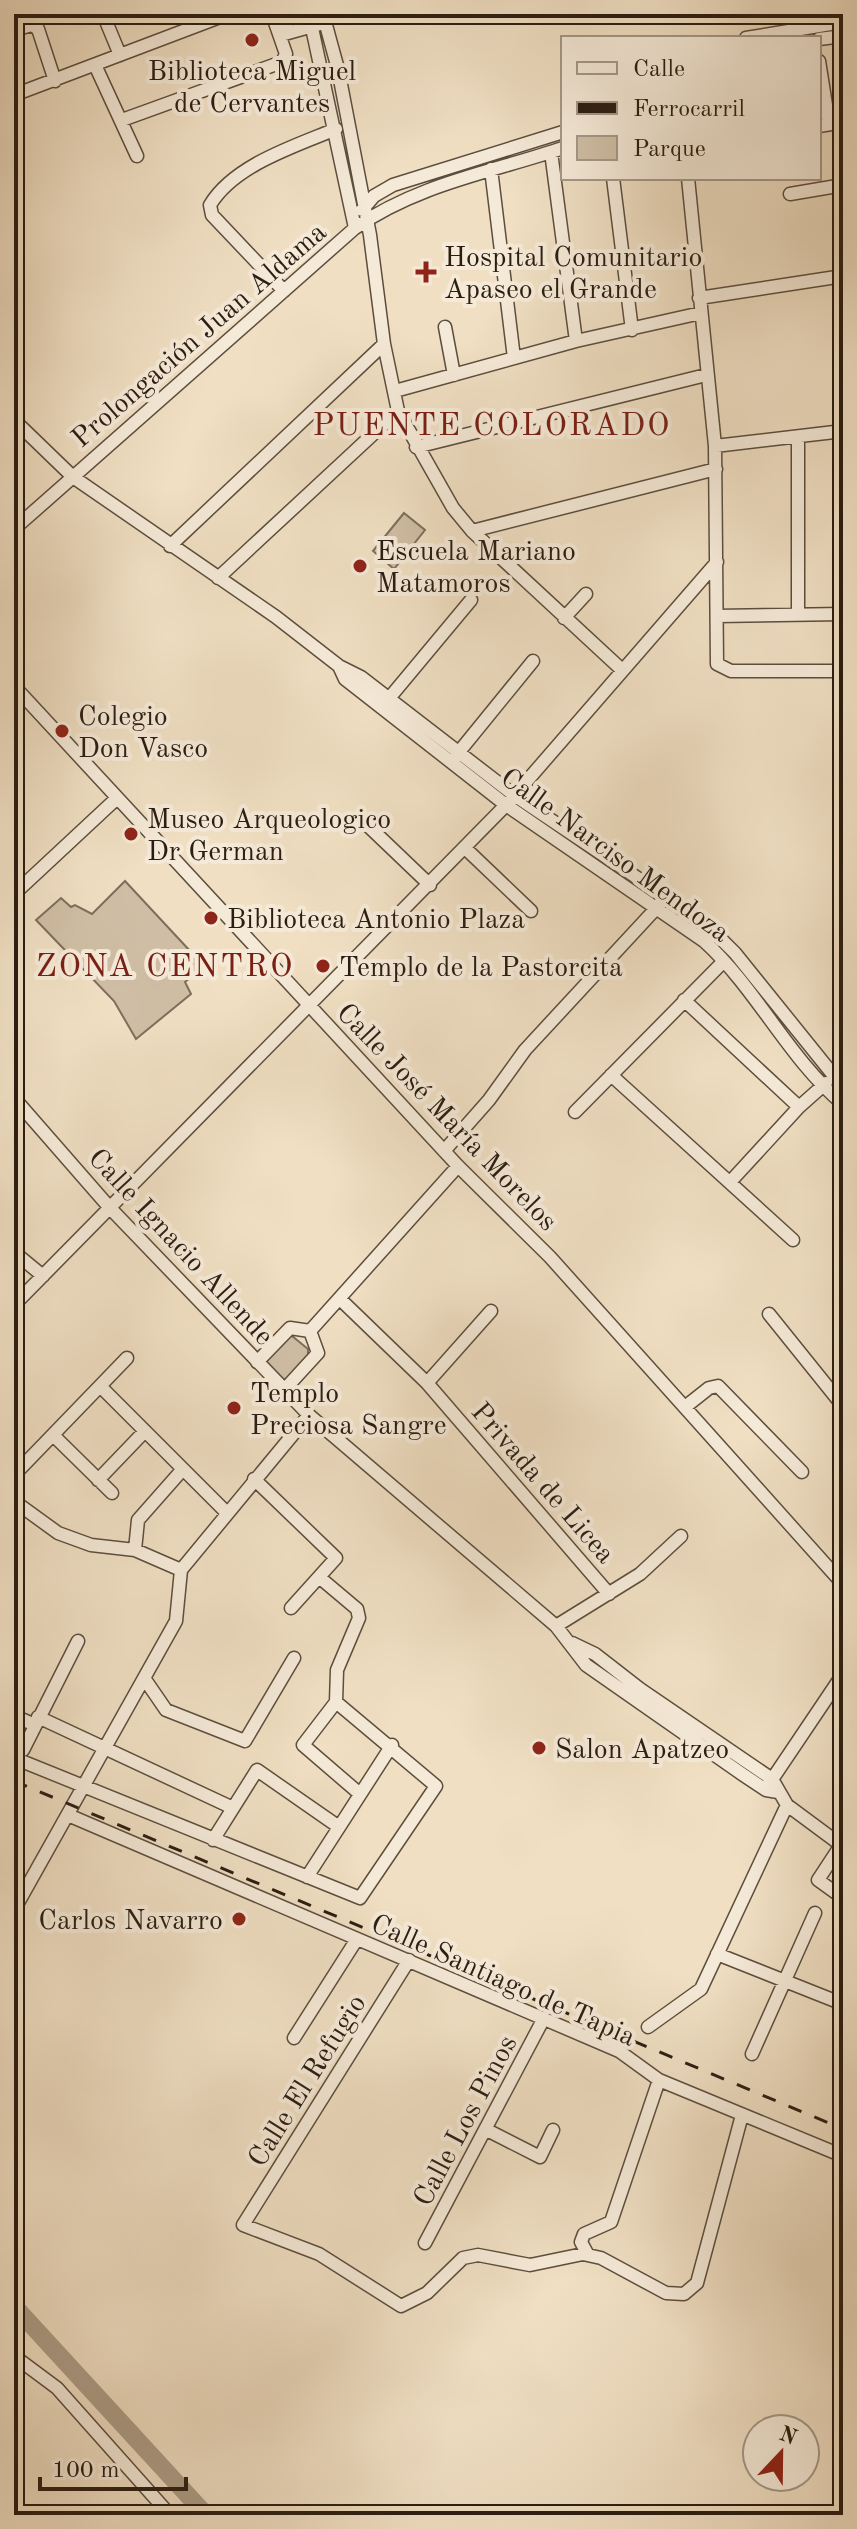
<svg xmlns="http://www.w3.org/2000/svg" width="857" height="2529" font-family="'Old Standard TT',serif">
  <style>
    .green { fill: #cfbea5; stroke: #7d6e5c; stroke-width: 2 }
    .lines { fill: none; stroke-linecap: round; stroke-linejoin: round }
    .river { stroke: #ad9d87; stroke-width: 18 }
    .minor-casing { stroke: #5c4e3e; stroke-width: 15 }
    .minor { stroke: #f5ead8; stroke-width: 12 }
    .rail { stroke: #2b1d12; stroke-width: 3; stroke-dasharray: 14 14; stroke-linecap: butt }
    .poi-dot { fill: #8f2418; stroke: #f5ead8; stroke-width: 3 }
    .labels { text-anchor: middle; stroke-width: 8; stroke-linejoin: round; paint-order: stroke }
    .poi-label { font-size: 28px; fill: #2b1d12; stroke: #f5ead8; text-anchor: start }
    .street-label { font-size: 28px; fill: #2b1d12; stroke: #f5ead8 }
    .quarter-label { font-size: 32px; letter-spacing: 2px; fill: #7a1f14; stroke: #f5ead8 }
  </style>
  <rect width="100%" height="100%" fill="#f0dfc3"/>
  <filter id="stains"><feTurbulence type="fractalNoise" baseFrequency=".0025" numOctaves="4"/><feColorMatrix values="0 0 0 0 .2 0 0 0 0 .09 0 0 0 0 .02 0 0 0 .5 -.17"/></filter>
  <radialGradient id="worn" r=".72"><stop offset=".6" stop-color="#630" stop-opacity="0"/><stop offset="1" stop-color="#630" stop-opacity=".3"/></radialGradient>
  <path class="green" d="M404,513l21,17 -31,39 -21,-18z
    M125,881l79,85 -19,16 6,12 -55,45 -22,-38 -78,-81 25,-22 10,9 4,-2 17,9z
    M285,1336h7l16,13v6l-22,25h-7l-14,-16z"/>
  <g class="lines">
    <path class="river" d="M14,2306l192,209"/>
    <g class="minor-casing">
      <path id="minor" d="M103,14l17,41
        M309,14l46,214
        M323,14l15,55 32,166 14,109 14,67 55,97 19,23 149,138
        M277,25l29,-11
        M14,30l18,-5 6,4 17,52
        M281,35l39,-11
        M746,38l97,-16
        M819,39l24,-3
        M819,61l10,63
        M95,65l42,91
        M14,95l214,-81
        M122,120l160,-58 4,-8 -14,-40
        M819,126l24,-4
        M551,152l25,189
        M491,169l23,189
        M613,178l19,152
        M688,178l27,268 2,218 14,7h112
        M790,194l53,-9
        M362,210l12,-14 19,-11 170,-53
        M284,291l-72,-76 -2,-10c24,-40 85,-59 126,-76
        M699,298l144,-22
        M445,327l9,48
        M395,391l181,-50 125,-28
        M14,420l59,57 203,140 63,49 22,11 153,118 192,129 29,29 108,134
        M798,437v178
        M715,446l128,-15
        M416,447l290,-72
        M14,529l341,-301c63,-44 137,-56 208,-80
        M472,531l244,-62
        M170,546l214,-202
        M218,578l180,-167
        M717,616l126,-2
        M564,618l22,-24
        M339,666l6,13 161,126 198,136c53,48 84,117 139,163
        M14,686l444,480 92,91 293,327
        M386,702l85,-102
        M454,758l79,-97
        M362,820l68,65
        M465,848l66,63
        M14,894l102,-95
        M684,1000l115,107
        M611,1075l182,165
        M14,1098l96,110 199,207 247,211 30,39 156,109 24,16 12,2
        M575,1112l149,-151
        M444,1151l45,-51 36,-50 137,-148
        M731,1181l68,-74 27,-24
        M14,1252l29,24
        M341,1300l86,83 182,211
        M14,1305l492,-500 211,-243
        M769,1314l74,92
        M310,1331l148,-165
        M257,1362l33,-34 20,3 8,22 -33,36
        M427,1383l64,-72
        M100,1386l126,126
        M685,1407l24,-19 9,-2 84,86
        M53,1435l59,58
        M14,1475l113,-117
        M254,1479l82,79 -45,50
        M98,1480l47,-49
        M14,1501l44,32 33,12 44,5 46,20
        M135,1550l3,-30 45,-51
        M181,1570l128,-155
        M319,1577l38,32 2,9 -22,52 -1,32 -33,43 57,49
        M556,1626l84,-52 41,-38
        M572,1643l23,11 45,35 132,90 15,26 54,40 -23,35 25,18
        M144,1678l22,32 79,31 49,-83
        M14,1716l19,8
        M38,1717l195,91
        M23,1750l55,-109
        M14,1758l346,140 76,-112 -100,-84
        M769,1784l74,-110
        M68,1815l551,236 40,29 184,76
        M213,1840l44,-70 82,57
        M307,1877l85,-132
        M14,1910l162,-289 5,-51
        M717,1954l126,50
        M409,1960l-166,265 76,29 82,52 26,-13 36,-35 15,-3 52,10 53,-11 18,4 65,35 18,1 13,-11 45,-168
        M648,2027l53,-38 86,-184
        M294,2038l63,-99
        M752,2054l63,-141
        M843,2059v-1
        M487,2130l53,27 13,-27
        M425,2243l119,-225
        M588,2255l-7,-13 3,-8 27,-12 48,-142
        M14,2356l43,32 113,127"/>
    </g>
    <use href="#minor" class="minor"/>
    <path class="rail" d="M14,1781l829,348"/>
  </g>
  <g class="poi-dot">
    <circle cx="252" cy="40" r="8"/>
    <path d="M422 260h8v8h8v8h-8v8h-8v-8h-8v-8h8z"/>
    <circle cx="360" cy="566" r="8"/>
    <circle cx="62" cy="731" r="8"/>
    <circle cx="131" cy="834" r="8"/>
    <circle cx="211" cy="918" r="8"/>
    <circle cx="323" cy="966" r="8"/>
    <circle cx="234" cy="1408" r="8"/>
    <circle cx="539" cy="1748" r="8"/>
    <circle cx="239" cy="1919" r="8"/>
  </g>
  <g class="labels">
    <g class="poi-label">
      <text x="252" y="80" text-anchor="middle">Biblioteca Miguel<tspan x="252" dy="32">de Cervantes</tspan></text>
      <text x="444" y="266">Hospital Comunitario<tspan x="444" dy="32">Apaseo el Grande</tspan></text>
      <text x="376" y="560">Escuela Mariano<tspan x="376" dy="32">Matamoros</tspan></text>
      <text x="78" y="725">Colegio<tspan x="78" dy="32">Don Vasco</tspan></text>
      <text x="147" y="828">Museo Arqueologico<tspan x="147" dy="32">Dr German</tspan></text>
      <text x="227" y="928">Biblioteca Antonio Plaza</text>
      <text x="339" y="976">Templo de la Pastorcita</text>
      <text x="250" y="1402">Templo<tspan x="250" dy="32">Preciosa Sangre</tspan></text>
      <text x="555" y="1758">Salon Apatzeo</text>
      <text x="223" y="1929" text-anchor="end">Carlos Navarro</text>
    </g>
    <g class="street-label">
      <text transform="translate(198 334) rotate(-41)" y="10">Prolongación Juan Aldama</text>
      <text transform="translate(616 854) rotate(36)" y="10">Calle Narciso Mendoza</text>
      <text transform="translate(448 1116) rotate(46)" y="10">Calle José María Morelos</text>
      <text transform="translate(182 1246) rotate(47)" y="10">Calle Ignacio Allende</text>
      <text transform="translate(544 1482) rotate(49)" y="10">Privada de Licea</text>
      <text transform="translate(504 1979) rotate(24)" y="10">Calle Santiago de Tapia</text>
      <text transform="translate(306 2080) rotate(-58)" y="10">Calle El Refugio</text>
      <text transform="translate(464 2120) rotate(-62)" y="10">Calle Los Pinos</text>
    </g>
    <g class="quarter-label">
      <text x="492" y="435">PUENTE COLORADO</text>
      <text x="165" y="976">ZONA CENTRO</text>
    </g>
  </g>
  <rect width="857" height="2529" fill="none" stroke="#f0dfc3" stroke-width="48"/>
  <rect x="16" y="16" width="825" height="2497" fill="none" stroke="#2b1d12" stroke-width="4"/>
  <rect x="24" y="24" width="809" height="2481" fill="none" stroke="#2b1d12" stroke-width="2"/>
  <rect x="561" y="36" width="260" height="144" fill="#f5ead8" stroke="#a49889" stroke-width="2"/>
  <rect x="577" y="62" width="40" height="12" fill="#f5ead8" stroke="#a49889" stroke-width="2"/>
  <text x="633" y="76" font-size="24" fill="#2b1d12">Calle</text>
  <rect x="577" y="102" width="40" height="12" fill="#2b1d12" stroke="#a49889" stroke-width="2"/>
  <text x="633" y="116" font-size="24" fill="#2b1d12">Ferrocarril</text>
  <rect x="577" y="136" width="40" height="24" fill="#cfbea5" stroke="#a49889" stroke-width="2"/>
  <text x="633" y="156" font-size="24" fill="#2b1d12">Parque</text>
  <g transform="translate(781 2453) rotate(22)"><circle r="38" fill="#f5ead8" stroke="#a49889" stroke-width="2"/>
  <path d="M0-6L14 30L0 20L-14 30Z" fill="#8f2418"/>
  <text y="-12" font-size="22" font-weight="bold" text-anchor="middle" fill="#2b1d12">N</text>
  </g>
  <path d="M40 2477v12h146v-12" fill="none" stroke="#2b1d12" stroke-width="4"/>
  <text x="52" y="2477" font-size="24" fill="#2b1d12" stroke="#f5ead8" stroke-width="6" paint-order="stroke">100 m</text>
  <rect width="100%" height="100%" filter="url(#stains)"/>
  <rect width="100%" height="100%" fill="url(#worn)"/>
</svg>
